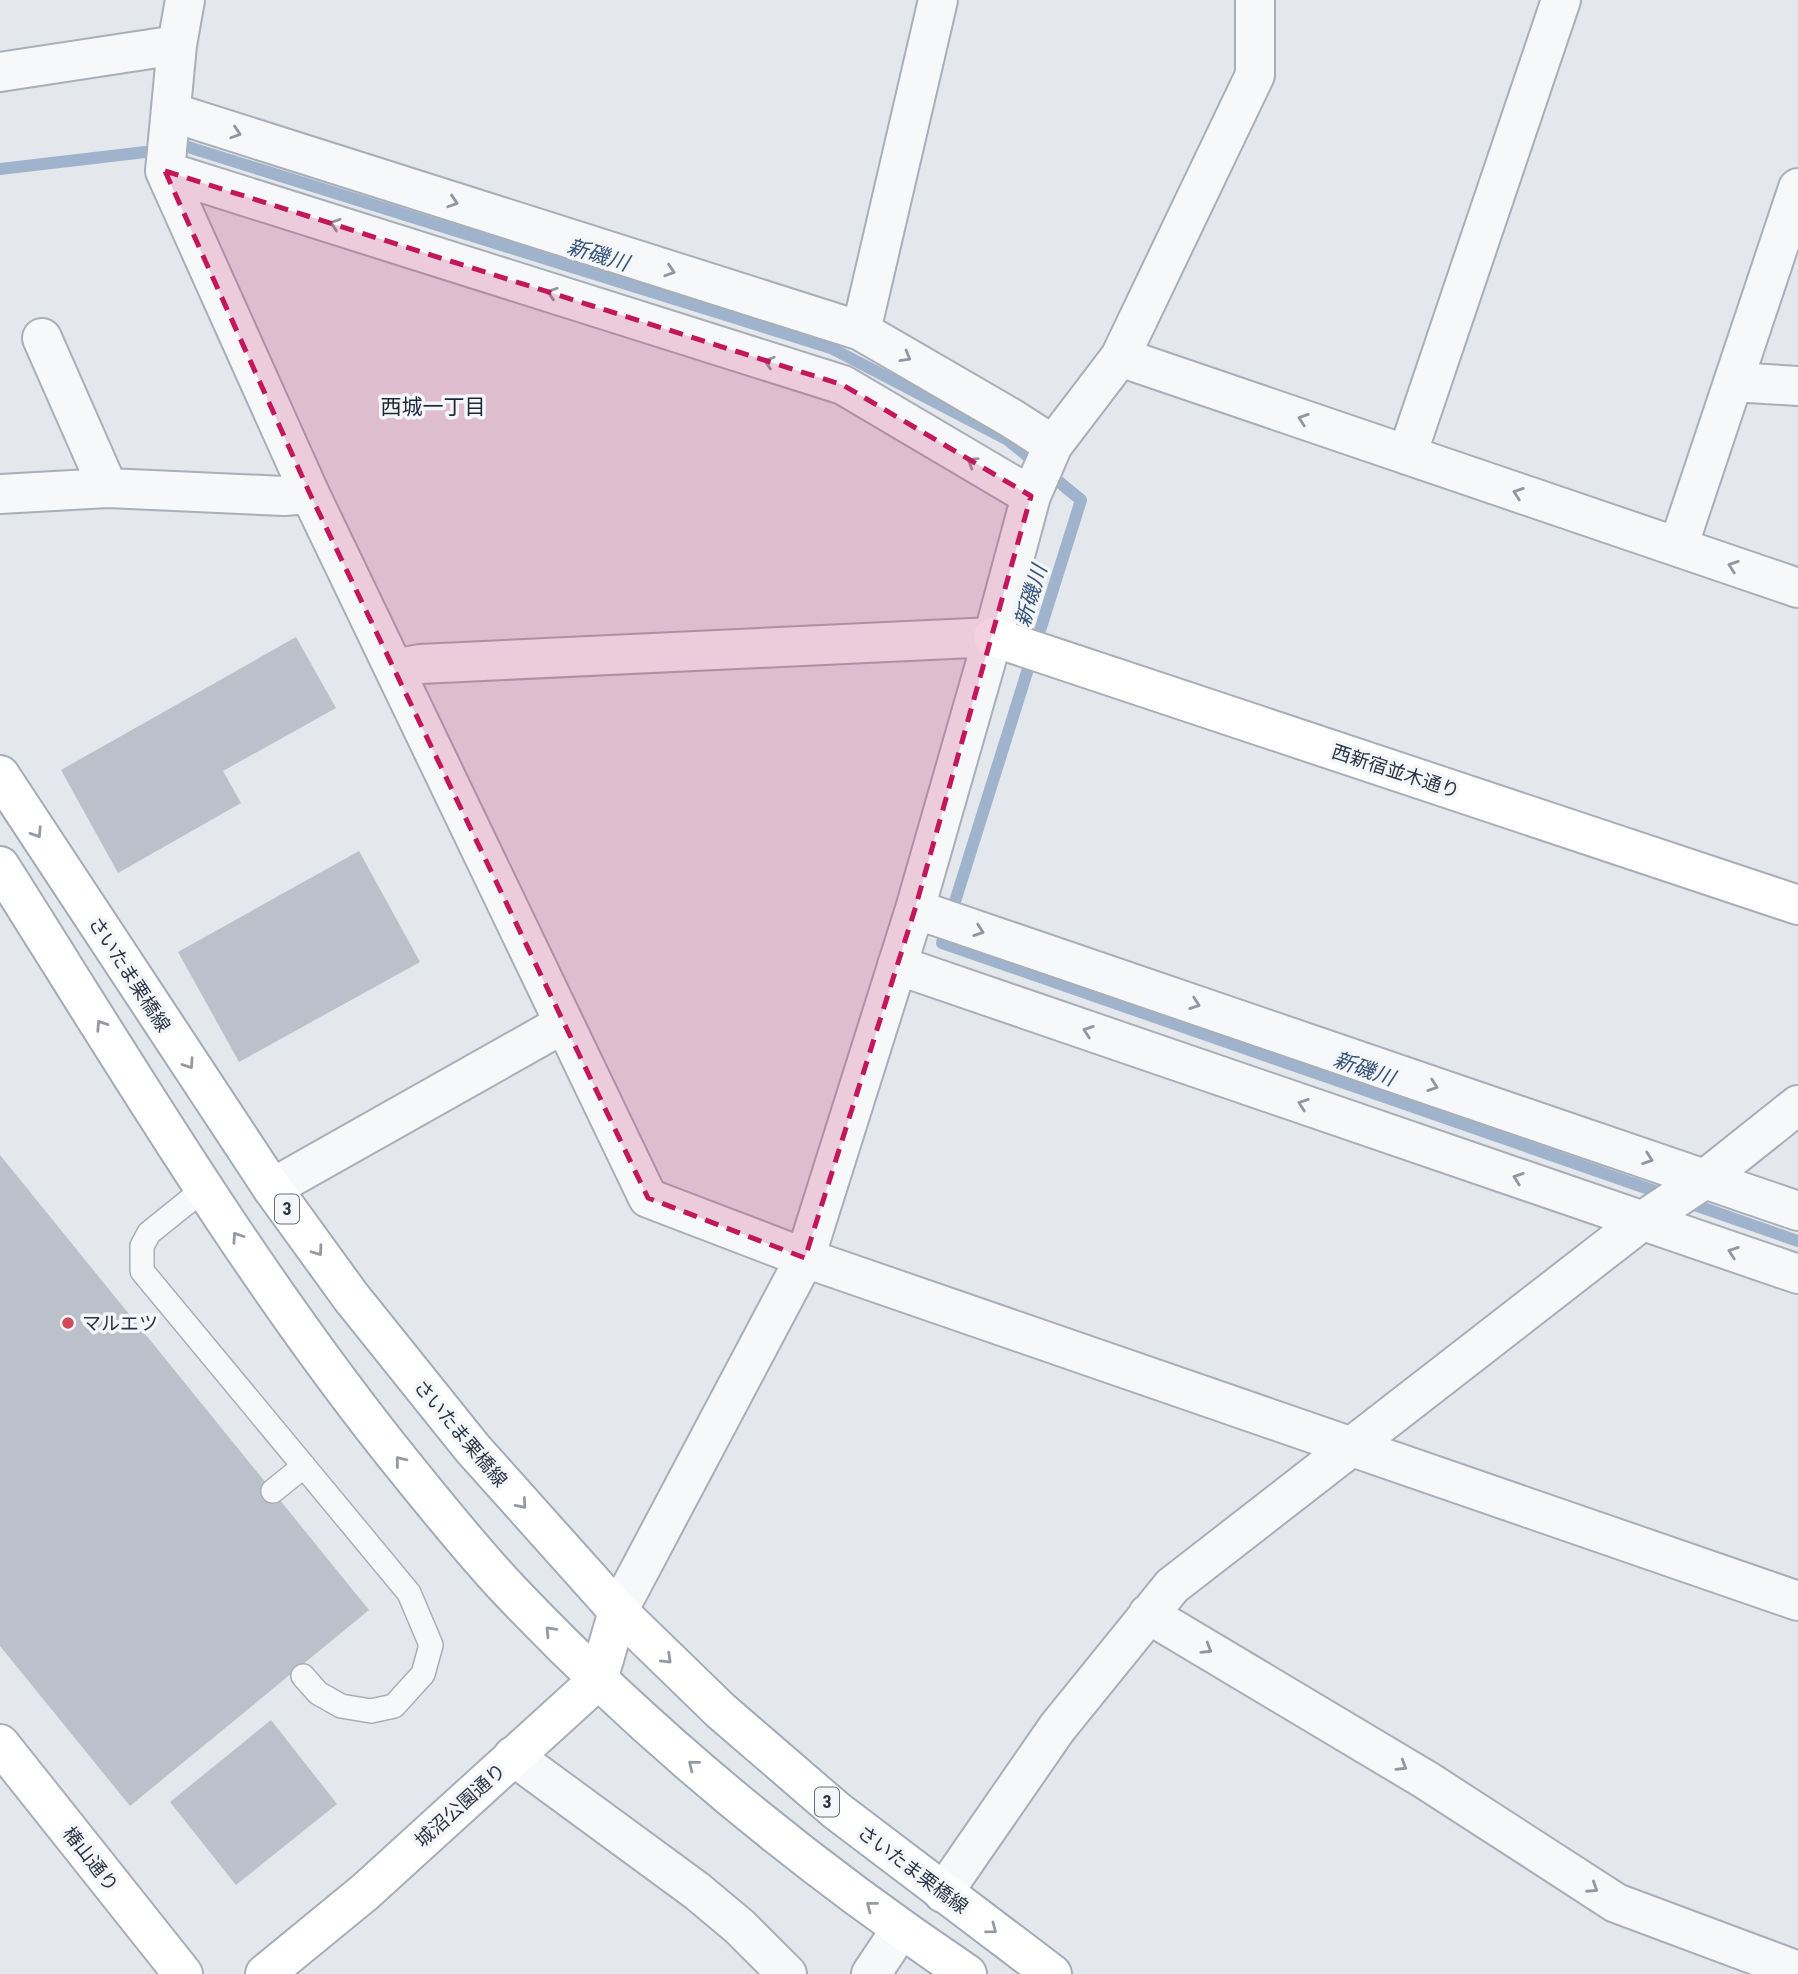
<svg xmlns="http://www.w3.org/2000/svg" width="1798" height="1974" font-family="'Roboto Condensed','Noto Sans JP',sans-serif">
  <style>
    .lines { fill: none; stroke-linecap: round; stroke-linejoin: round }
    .stream { stroke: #9fb4cc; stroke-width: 12 }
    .building { fill: #bbc0ca }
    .lane-casing { stroke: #a9aeb7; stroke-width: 26 }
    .street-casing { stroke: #a9aeb7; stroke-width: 42 }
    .secondary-casing { stroke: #a9aeb7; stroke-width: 42 }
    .primary-casing { stroke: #a3abb8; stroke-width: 42 }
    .lane { stroke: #f7f8fa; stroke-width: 23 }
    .street { stroke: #f7f8fa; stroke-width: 38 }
    .secondary { stroke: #fff; stroke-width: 38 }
    .primary { stroke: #fff; stroke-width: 38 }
    .oneway { stroke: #9196a0 }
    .oneway2 { stroke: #959aa2 }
    .marked { fill: #c2185b; fill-opacity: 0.2; stroke: #c2185b; stroke-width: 5; stroke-dasharray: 14 9; stroke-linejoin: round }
    .poi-dot { fill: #d1495b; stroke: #f4f6f9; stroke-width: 2.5 }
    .labels { text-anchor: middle; stroke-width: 7; stroke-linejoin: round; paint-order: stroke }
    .shield { fill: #f4f6f9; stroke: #676e7b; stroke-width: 2 }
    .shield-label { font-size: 18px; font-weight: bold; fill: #2b3445 }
    .street-label { font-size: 19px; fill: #2b3445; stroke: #f4f6f9 }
    .poi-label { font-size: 19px; fill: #2b3445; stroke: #f4f6f9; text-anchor: start }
    .water-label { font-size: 21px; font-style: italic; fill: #34527a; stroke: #f4f6f9 }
    .neighbourhood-label { font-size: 21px; fill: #1d2536; stroke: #f4f6f9 }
  </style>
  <rect width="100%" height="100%" fill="#e4e7ec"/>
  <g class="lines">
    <path class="stream" d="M0,169l188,-22 643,201 177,92 73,60 -139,443 727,253
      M1686,1202l112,39"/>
  </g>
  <path class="building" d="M296,637l40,71 -113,63 18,32 -123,70 -57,-103z
    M359,851l61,111 -181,100 -61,-110z
    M0,1155l369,455 -239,196 -130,-160z
    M271,1720l66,84 -101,81 -66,-83z"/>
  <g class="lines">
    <g class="lane-casing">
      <path id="lane" d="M205,1188l-56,45 -7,13v25l267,322 22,52 -8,29 -29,32 -23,5 -30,-5 -23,-13 -15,-17
        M273,1491l31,-25"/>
    </g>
    <g class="street-casing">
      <path id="street" d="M185,0l-8,45 -12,126 145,323 338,704 157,60 993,343
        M0,72l177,-27
        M171,112l690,219 150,87 42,27
        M165,171l678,214 188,111
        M861,331l77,-331
        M42,338l66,150
        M1120,357l678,231
        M1733,382l65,4
        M1407,455l154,-455
        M0,494l108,-6 176,8 26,-2
        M1678,547l120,-359
        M394,669l26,-5 573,-27
        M915,909l883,302
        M897,965l901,309
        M272,1188l291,-164
        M618,1611l187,-353 110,-349 78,-272 38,-141 22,-51 67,-88 135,-282v-75
        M1148,1614l278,166 190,123 182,68
        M513,1756l184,135 43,36 47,47
        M943,1893l114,-165 115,-142 470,-365 63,-42 93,-74
        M871,1974l30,-45"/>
    </g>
    <g class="secondary-casing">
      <path id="secondary" d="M993,637l805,268
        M0,1744l183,230
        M265,1974l100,-82 233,-212 20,-69"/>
    </g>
    <g class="primary-casing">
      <path id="primary" d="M0,775l272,413 79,109 122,152 145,162 103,100 116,100 215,163
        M0,866c129,204 252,412 404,600 34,42 69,86 106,125 137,144 292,272 457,383"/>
    </g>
    <use href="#lane" class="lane"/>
    <use href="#street" class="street"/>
    <use href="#secondary" class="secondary"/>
    <use href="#primary" class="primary"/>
  </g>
  <defs><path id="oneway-chevron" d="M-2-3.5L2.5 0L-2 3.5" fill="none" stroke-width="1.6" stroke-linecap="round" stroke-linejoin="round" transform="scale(1.75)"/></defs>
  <g class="oneway">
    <use href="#oneway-chevron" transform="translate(236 133) rotate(18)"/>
    <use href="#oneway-chevron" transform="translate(453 202) rotate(18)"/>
    <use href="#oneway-chevron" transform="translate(335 224) rotate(-162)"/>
    <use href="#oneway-chevron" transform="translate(670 271) rotate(18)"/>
    <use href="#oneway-chevron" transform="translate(552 293) rotate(-162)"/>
    <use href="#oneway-chevron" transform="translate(906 357) rotate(30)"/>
    <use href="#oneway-chevron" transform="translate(769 362) rotate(-162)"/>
    <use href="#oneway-chevron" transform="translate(1303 419) rotate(-161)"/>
    <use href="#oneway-chevron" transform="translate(972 462) rotate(-149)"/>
    <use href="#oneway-chevron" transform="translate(1518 493) rotate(-161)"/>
    <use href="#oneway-chevron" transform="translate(1733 566) rotate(-161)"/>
    <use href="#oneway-chevron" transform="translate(979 931) rotate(19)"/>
    <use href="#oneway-chevron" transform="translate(1195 1004) rotate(19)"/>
    <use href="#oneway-chevron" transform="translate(1088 1031) rotate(-161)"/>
    <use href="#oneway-chevron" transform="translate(1433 1086) rotate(19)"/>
    <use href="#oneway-chevron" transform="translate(1303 1104) rotate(-161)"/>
    <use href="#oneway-chevron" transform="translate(1648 1159) rotate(19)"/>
    <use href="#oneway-chevron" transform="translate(1518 1178) rotate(-161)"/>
    <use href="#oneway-chevron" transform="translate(1733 1252) rotate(-161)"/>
    <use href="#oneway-chevron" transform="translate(1207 1649) rotate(31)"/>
    <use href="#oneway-chevron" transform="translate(1402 1766) rotate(31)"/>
    <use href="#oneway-chevron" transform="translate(1593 1888) rotate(33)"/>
  </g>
  <g class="oneway2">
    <use href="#oneway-chevron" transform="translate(37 833) rotate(57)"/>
    <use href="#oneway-chevron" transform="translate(101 1025) rotate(-123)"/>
    <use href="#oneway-chevron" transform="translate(189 1064) rotate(56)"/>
    <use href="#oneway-chevron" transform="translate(237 1237) rotate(-124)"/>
    <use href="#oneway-chevron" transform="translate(318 1251) rotate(54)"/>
    <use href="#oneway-chevron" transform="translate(400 1461) rotate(-129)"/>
    <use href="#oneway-chevron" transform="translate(522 1504) rotate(49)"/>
    <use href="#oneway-chevron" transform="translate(550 1631) rotate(-134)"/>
    <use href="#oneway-chevron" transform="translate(667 1659) rotate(44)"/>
    <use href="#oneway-chevron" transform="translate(693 1765) rotate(-141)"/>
    <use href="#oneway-chevron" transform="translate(871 1906) rotate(-142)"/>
    <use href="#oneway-chevron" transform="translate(992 1929) rotate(37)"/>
  </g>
  <path class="marked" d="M165,171l678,214 188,111 -116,413 -110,349 -157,-60 -338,-704z"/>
  <circle class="poi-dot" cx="68" cy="1323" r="7"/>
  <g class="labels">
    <g class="shield">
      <rect x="275" y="1194.5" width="24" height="29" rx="5"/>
      <rect x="815" y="1787.5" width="24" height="29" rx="5"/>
    </g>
    <g class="shield-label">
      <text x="287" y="1215">3</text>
      <text x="827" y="1808">3</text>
    </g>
    <g class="street-label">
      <text transform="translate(1396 771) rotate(18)" y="7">西新宿並木通り</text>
      <text transform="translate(130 974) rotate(57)" y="7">さいたま栗橋線</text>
      <text transform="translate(461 1433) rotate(50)" y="7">さいたま栗橋線</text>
      <text transform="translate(460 1805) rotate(-42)" y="7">城沼公園通り</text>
      <text transform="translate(91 1859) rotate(52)" y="7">椿山通り</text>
      <text transform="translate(913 1869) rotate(37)" y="7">さいたま栗橋線</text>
    </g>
    <g class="poi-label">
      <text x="82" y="1330">マルエツ</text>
    </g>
    <g class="water-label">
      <text transform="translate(598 255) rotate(17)" y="7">新磯川</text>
      <text transform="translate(1031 596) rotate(-73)" y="7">新磯川</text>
      <text transform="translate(1364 1069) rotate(19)" y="7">新磯川</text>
    </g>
    <g class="neighbourhood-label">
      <text x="433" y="414">西城一丁目</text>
    </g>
  </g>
</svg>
